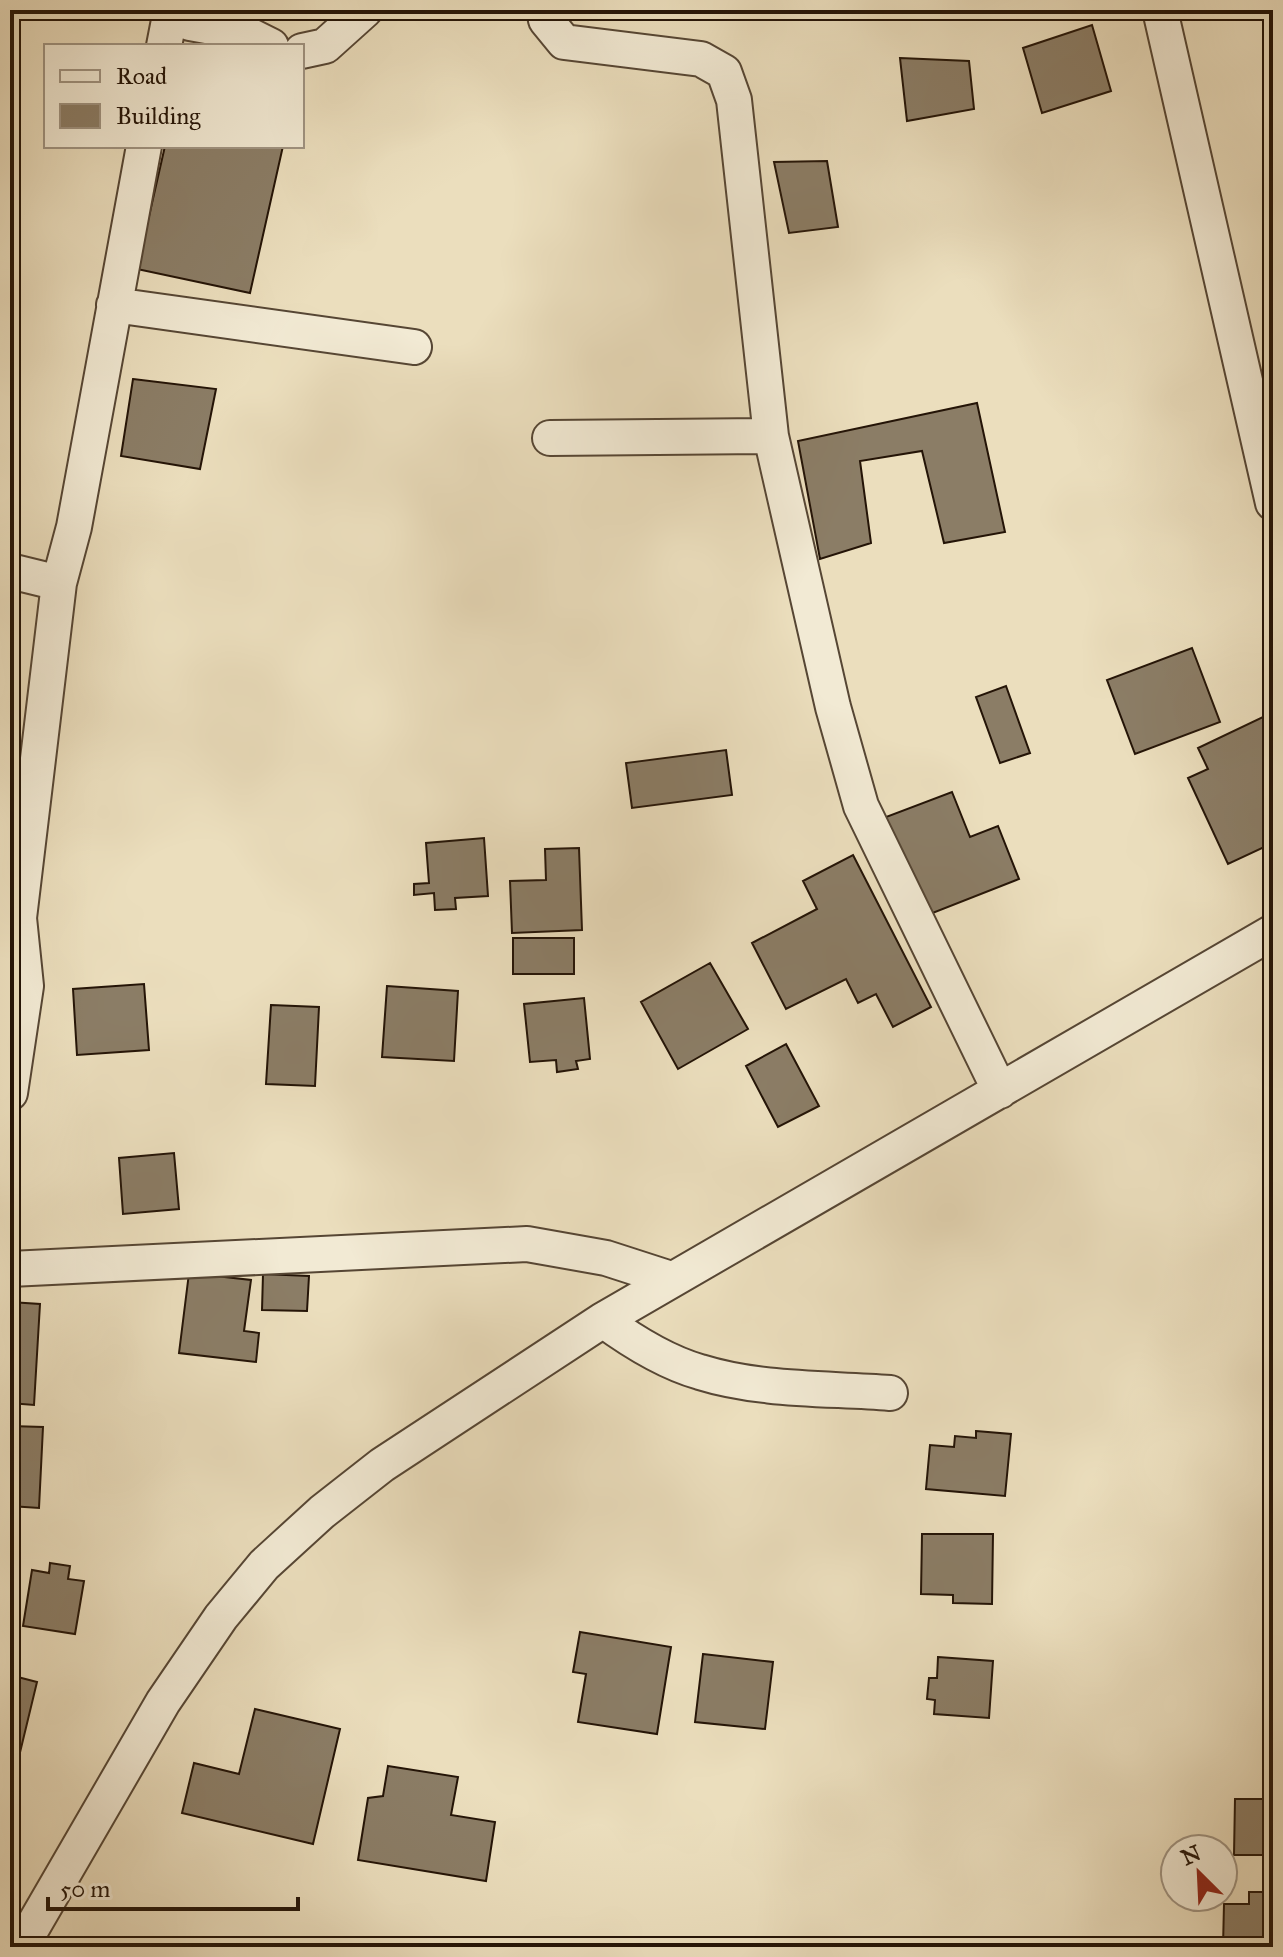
<svg xmlns="http://www.w3.org/2000/svg" width="1283" height="1957" font-family="'IM FELL Great Primer',serif">
  <style>
    .building { fill: #8b7d66; stroke: #241407; stroke-width: 2 }
    .lines { fill: none; stroke-linecap: round; stroke-linejoin: round }
    .minor-casing { stroke: #564634; stroke-width: 38 }
    .minor { stroke: #f2ead4; stroke-width: 34 }
  </style>
  <rect width="100%" height="100%" fill="#ebdebd"/>
  <filter id="stains"><feTurbulence type="fractalNoise" baseFrequency=".0025" numOctaves="4"/><feColorMatrix values="0 0 0 0 .2 0 0 0 0 .09 0 0 0 0 .02 0 0 0 .5 -.17"/></filter>
  <radialGradient id="worn" r=".72"><stop offset=".6" stop-color="#630" stop-opacity="0"/><stop offset="1" stop-color="#630" stop-opacity=".3"/></radialGradient>
  <path class="building" d="M1092,25l19,66 -69,22 -19,-65z
    M900,58l69,3 5,48 -67,12z
    M165,146h118l-33,147 -113,-24z
    M827,161l11,66 -49,6 -15,-71z
    M133,379l83,10 -16,80 -79,-13z
    M977,403l28,129 -61,11 -22,-92 -62,10 11,82 -51,16 -22,-118z
    M1192,648l28,74 -85,32 -28,-74z
    M1006,686l24,67 -30,10 -24,-66z
    M1265,716l8,16v111l-45,21 -40,-86 20,-9 -10,-21z
    M726,750l6,45 -100,13 -6,-45z
    M952,792l18,45 28,-11 21,53 -94,37 -39,-99z
    M484,838l4,58 -33,2 1,11 -21,1 -1,-17 -20,2v-11l15,-1 -3,-40z
    M579,848l3,82 -70,3 -2,-52 36,-1 -1,-31z
    M853,855l78,152 -38,20 -17,-33 -18,9 -12,-24 -60,30 -34,-66 65,-34 -14,-28z
    M513,938h61v36h-61z
    M710,963l38,66 -70,40 -37,-67z
    M144,984l5,66 -72,5 -4,-66z
    M387,986l71,5 -4,70 -72,-4z
    M584,998l6,61 -14,2 2,8 -21,3 -1,-12 -26,2 -6,-58z
    M271,1005l48,2 -4,79 -49,-2z
    M786,1044l33,62 -41,21 -32,-61z
    M174,1153l5,56 -56,5 -4,-56z
    M189,1273l62,7 -7,51 15,2 -3,29 -77,-9z
    M263,1274l46,2 -2,35 -45,-1z
    M10,1302l30,2 -6,101 -24,-2z
    M10,1426l33,1 -4,81 -29,-2z
    M976,1431l35,3 -6,62 -79,-7 4,-44 24,2 1,-11 21,2z
    M922,1534h71l-1,70 -39,-1v-8l-32,-1z
    M50,1563l20,3 -2,13 16,2 -9,53 -52,-8 9,-56 17,3z
    M580,1632l91,15 -14,87 -79,-12 8,-48 -13,-2z
    M703,1654l70,8 -8,67 -70,-7z
    M938,1657l55,4 -4,57 -55,-4 1,-14 -8,-1 2,-21h8z
    M10,1675l27,7 -20,83 -7,-1z
    M255,1709l85,20 -27,115 -131,-31 12,-50 45,11z
    M388,1766l70,11 -7,38 44,7 -9,59 -128,-21 10,-62 15,-2z
    M1235,1799h38v56h-39z
    M1249,1892h24v55h-50l1,-43h25z"/>
  <g class="lines">
    <g class="minor-casing">
      <path id="minor" d="M544,10l2,10 18,22 137,17 23,13 10,28 37,336 62,271 28,99 139,285
        M1160,10l113,493
        M171,12l19,11 55,10 26,13
        M164,46l7,-36
        M302,51l23,-5 40,-36
        M114,305l300,42
        M550,438l221,-2
        M10,571l49,12 -40,335 7,68 -16,107
        M59,583l15,-56 70,-381
        M10,1269l517,-25 79,14 65,21
        M603,1320c30,22 62,42 97,52 61,19 127,16 190,21
        M21,1947l142,-245 58,-85 43,-52 58,-53 60,-47 221,-145 670,-388"/>
    </g>
    <use href="#minor" class="minor"/>
  </g>
  <rect width="1283" height="1957" fill="none" stroke="#ebdebd" stroke-width="40"/>
  <rect x="12" y="12" width="1259" height="1933" fill="none" stroke="#241407" stroke-width="4"/>
  <rect x="20" y="20" width="1243" height="1917" fill="none" stroke="#241407" stroke-width="2"/>
  <rect x="44" y="44" width="260" height="104" fill="#f2ead4" stroke="#a09482" stroke-width="2"/>
  <rect x="60" y="70" width="40" height="12" fill="#f2ead4" stroke="#a09482" stroke-width="2"/>
  <text x="116" y="84" font-size="24" fill="#241407">Road</text>
  <rect x="60" y="104" width="40" height="24" fill="#8b7d66" stroke="#a09482" stroke-width="2"/>
  <text x="116" y="124" font-size="24" fill="#241407">Building</text>
  <g transform="translate(1199 1873) rotate(336)"><circle r="38" fill="#f2ead4" stroke="#a09482" stroke-width="2"/>
  <path d="M0-6L14 30L0 20L-14 30Z" fill="#8f2418"/>
  <text y="-12" font-size="22" font-weight="bold" text-anchor="middle" fill="#241407">N</text>
  </g>
  <path d="M48 1897v12h250v-12" fill="none" stroke="#241407" stroke-width="4"/>
  <text x="60" y="1897" font-size="24" fill="#241407" stroke="#f2ead4" stroke-width="6" paint-order="stroke">50 m</text>
  <rect width="100%" height="100%" filter="url(#stains)"/>
  <rect width="100%" height="100%" fill="url(#worn)"/>
</svg>
